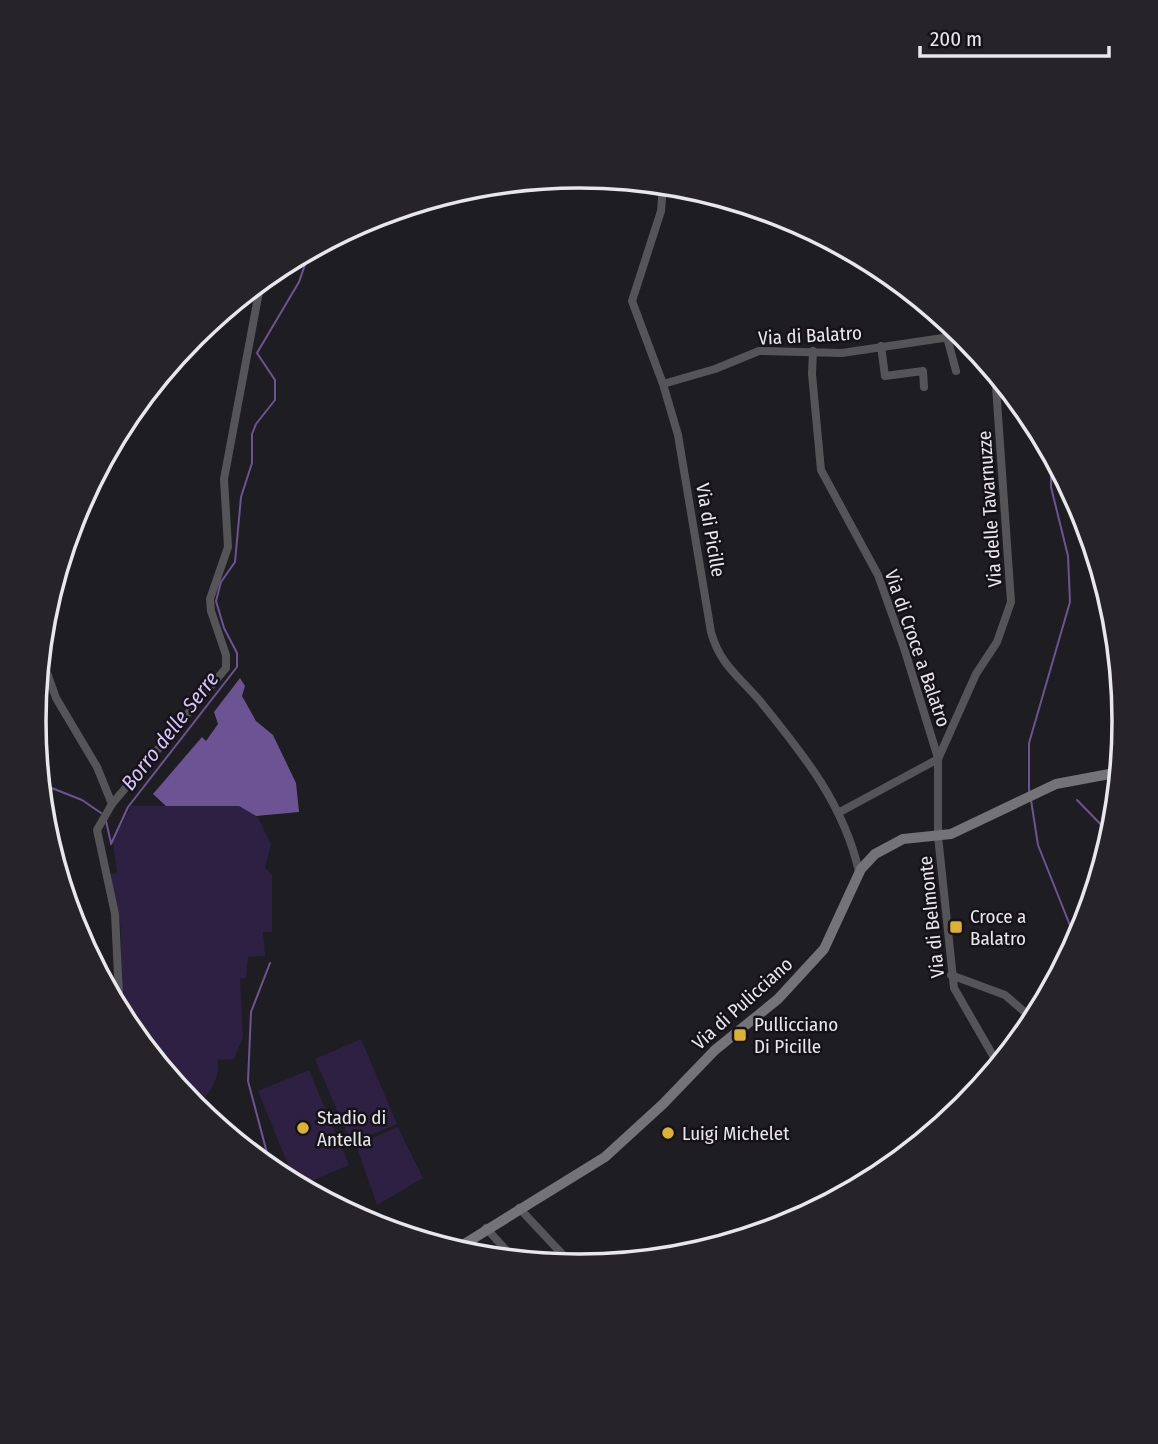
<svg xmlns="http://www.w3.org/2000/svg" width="1158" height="1444" font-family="'Fira Sans Condensed',sans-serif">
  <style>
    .green { fill: #2d2043 }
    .water { fill: #6c5494 }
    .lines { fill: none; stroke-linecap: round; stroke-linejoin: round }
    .stream { stroke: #6c5494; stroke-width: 2 }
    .street { stroke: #555456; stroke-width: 8 }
    .secondary { stroke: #747377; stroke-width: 10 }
    .poi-dot { fill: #dbb233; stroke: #151317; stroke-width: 2.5 }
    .labels { text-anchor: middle; stroke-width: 5; stroke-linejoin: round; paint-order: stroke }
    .street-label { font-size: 19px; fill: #e8e7ea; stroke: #151317 }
    .poi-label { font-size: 19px; fill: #e8e7ea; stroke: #151317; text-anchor: start }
    .water-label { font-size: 21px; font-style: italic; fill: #d8c5fe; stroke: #151317 }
    .rim { fill: none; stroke: #e8e7ea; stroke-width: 3.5 }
  </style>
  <rect width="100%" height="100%" fill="#1e1d21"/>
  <path class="green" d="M131,806h109l18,12 13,26 -6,24 7,7v57h-9l2,24 -17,1 -2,21 -6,1 3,58 -9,22 -16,1c1,22 -8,34 -24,47l-67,-80c-11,-38 -3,-67 -7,-104 -2,-16 -7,-32 -11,-48l8,-2 -4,-31z
    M361,1039l36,85 -46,19 -36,-84z
    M309,1070l40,95 -52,22 -39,-96z
    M398,1127l25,51 -46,27 -21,-60z"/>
  <path class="water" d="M240,678l5,8 -3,10 14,25 17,14 23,48 3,29 -43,4 -17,-10h-73l-13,-12 49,-57 4,4 12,-17 -4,-12z"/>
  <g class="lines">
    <path class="stream" d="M39,783l43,17 19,13
      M1029,791v-48l41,-141 -2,-46 -17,-69v-34
      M1031,800l7,45 39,98
      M1077,800l35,36
      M106,821l5,22
      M111,844l17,-37 109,-140v-14l-13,-25 -8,-27 5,-19 14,-20 6,-65 11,-34v-29l4,-10 19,-24v-20l-18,-27 42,-71 11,-32
      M270,963l-19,49 -3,69 19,72 21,29"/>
    <path class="street" d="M663,185l-2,26 -29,90 31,83 15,51 33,197c9,33 28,44 49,69 43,53 84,103 99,171
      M947,337l9,34
      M881,346l4,30 38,-5 1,16
      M813,351l-1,23 9,96 57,105 26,73 34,110
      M995,372l16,230 -14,40 -21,32 -38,85v77l16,152 45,78
      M663,384l52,-15 44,-18 83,2 121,-18
      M40,653l16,45 41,69 15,37
      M838,813l100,-54
      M951,975l54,20 30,26
      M120,1015l-5,-101 -18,-84 15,-26 114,-136v-13l-15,-44 -1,-12 18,-52 -4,-68 37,-198
      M519,1208l45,48 5,11
      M486,1228l31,34"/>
    <path class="secondary" d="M453,1251l152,-94 58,-53 52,-54 63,-51 46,-50 37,-80 14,-15 28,-15 48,-5 105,-50 64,-12"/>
  </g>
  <g class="poi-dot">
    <rect x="949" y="920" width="14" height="14" rx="3.5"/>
    <rect x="733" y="1028" width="14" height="14" rx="3.5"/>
    <circle cx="303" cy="1128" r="7"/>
    <circle cx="668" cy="1133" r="7"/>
  </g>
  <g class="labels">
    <g class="street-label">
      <text transform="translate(810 335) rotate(-3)" y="7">Via di Balatro</text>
      <text transform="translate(989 509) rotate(-94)" y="7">Via delle Tavarnuzze</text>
      <text transform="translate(711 530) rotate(80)" y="7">Via di Picille</text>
      <text transform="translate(918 648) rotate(71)" y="7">Via di Croce a Balatro</text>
      <text transform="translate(931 917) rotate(-96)" y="7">Via di Belmonte</text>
      <text transform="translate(742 1003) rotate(-42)" y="7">Via di Pulicciano</text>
    </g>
    <g class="poi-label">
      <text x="970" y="923">Croce a<tspan x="970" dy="22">Balatro</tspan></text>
      <text x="754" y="1031">Pullicciano<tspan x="754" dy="22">Di Picille</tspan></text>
      <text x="317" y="1124">Stadio di<tspan x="317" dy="22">Antella</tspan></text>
      <text x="682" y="1140">Luigi Michelet</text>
    </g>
    <g class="water-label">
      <text transform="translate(170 731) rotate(-52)" y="7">Borro delle Serre</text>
    </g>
  </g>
  <path d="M0 0H1158V1444H0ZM46 721a533 533 0 1 1 1066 0a533 533 0 1 1-1066 0Z" fill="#262428" fill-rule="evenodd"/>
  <path class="rim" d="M46 721a533 533 0 1 1 1066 0a533 533 0 1 1-1066 0Z"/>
  <path d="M920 46v10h189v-10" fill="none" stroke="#e8e7ea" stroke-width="3.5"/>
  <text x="930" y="46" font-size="21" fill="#e8e7ea" stroke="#151317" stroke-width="5" paint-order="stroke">200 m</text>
</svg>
